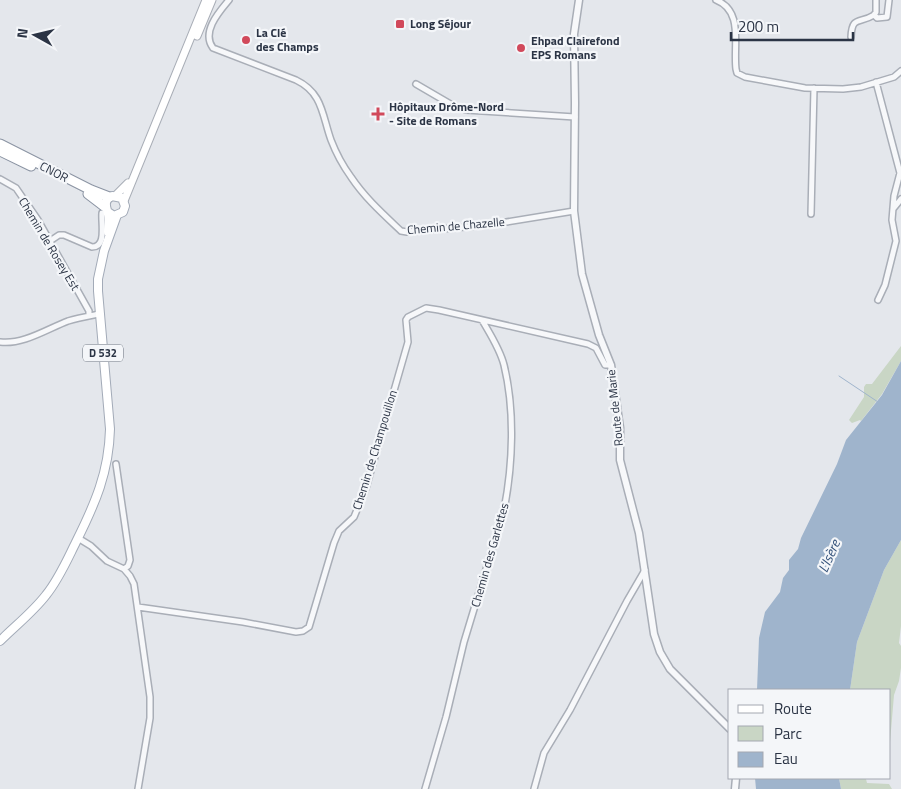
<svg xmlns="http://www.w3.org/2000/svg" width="901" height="789" font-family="'Titillium Web',sans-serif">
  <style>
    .green { fill: #c9d6c5 }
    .water { fill: #9fb4cc }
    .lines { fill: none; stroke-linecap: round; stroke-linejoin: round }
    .stream { stroke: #9fb4cc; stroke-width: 1 }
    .minor-casing { stroke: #a9aeb7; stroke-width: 8 }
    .tertiary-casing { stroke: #a9aeb7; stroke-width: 9 }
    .secondary-casing { stroke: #a9aeb7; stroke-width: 9 }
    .primary-casing { stroke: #a3abb8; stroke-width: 10 }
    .trunk-casing { stroke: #8b94a3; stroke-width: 11 }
    .minor { stroke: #f7f8fa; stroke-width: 5 }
    .tertiary { stroke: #f7f8fa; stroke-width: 6 }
    .secondary { stroke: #fff; stroke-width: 7 }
    .primary { stroke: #fff; stroke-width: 8 }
    .trunk { stroke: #fff; stroke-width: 9 }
    .poi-dot { fill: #d1495b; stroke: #f4f6f9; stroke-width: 2 }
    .labels { text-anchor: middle; stroke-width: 4.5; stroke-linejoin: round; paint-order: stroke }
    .shield { fill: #f4f6f9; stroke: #676e7b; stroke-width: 1 }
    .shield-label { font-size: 11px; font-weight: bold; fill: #2b3445 }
    .poi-label { font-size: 12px; font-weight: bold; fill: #2b3445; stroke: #f4f6f9; text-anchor: start }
    .street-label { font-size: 12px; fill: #2b3445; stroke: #f4f6f9 }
    .water-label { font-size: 14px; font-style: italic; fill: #34527a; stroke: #f4f6f9 }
  </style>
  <rect width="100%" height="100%" fill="#e4e7ec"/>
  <path class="green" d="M901,346v15l-19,33 -21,27 -1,-1 -8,3 -3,-3 15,-23v-10l2,-3h6z
    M901,540v86l-2,17 2,3v22l-2,13 -5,14 -4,47v-52h-40l7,-48 27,-72z
    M839,778h24l3,1 1,4 22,1 3,5h-51z"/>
  <path class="water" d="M901,361v179l-17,30 -27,72 -7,48h-93l2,-52 6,-26 15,-20 3,-14 6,-8v-10l9,-11 3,-11 36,-74 9,-24 36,-45z
    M755,778h84l2,11h-85z"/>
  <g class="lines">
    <path class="stream" d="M839,376l39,26"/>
    <g class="minor-casing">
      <path id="minor" d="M229,0c-10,12 -28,32 -16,48l83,32c27,13 26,35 35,60 5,13 12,26 20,37 14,21 32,37 50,54l6,1 81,-7 86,-14
        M716,0c28,11 17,45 20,69l1,4 8,4 60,11 38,1 18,-2 33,-10 7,-6
        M874,15l3,3 10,-1 2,-17
        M851,37c1,-22 9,-13 23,-22l2,-3v-12
        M876,82l24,91 -6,23 -2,24 4,21 -11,44 -7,15
        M416,84l36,21 14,5 109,7
        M0,179l16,9 22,32 51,91v5
        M893,209l8,-10
        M811,214l3,-126
        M50,241l9,-6h5l28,12c15,0 9,-23 10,-34
        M0,342c23,3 47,-13 68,-21 10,-3 21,-5 31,-7
        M116,464l14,96 -2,6 -4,3
        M78,538l13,8 16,15 17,8 6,7 4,8 16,113v21l-12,71
        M138,607l105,15 53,10 7,-1 6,-4 25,-84 5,-12 15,-14 12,-29 42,-146 -2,-22 2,-3 18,-9 13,2 149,34 8,4 9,17h6
        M425,789l21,-72 18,-75 40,-132c9,-46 11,-100 0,-145 -4,-16 -14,-31 -22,-45
        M534,789l10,-36 26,-43 57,-109 18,-31"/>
    </g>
    <g class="tertiary-casing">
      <path id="tertiary" d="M579,0l-5,34 1,69 -1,108 8,63 17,61 12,30 9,63v32l19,73 15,101 6,18 10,17 60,60
        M735,789l1,-11"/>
    </g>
    <g class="secondary-casing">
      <path id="secondary" d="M197,36l15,-36
        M116,195l12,-12
        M124,201l82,-201"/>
    </g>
    <g class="primary-casing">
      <path id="primary" d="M108,232c0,-6 2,-12 0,-18 -2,-8 -5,-13 4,-18l10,2 3,8 -2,6 -9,4 -6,-4
        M0,641c15,-15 33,-29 46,-46 13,-16 21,-35 30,-53 19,-38 33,-70 34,-113l-12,-138v-12l6,-28 13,-36"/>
    </g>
    <g class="trunk-casing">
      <path id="trunk" d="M0,144l91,46 18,7
        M0,151l31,15
        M88,194l17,13"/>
    </g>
    <use href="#minor" class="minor"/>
    <use href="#tertiary" class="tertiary"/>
    <use href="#secondary" class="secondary"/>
    <use href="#primary" class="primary"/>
    <use href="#trunk" class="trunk"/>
  </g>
  <g class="poi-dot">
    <rect x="395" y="19" width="10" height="10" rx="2.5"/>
    <circle cx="246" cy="40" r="5"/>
    <circle cx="521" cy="48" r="5"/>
    <path d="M375.5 106.5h5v5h5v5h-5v5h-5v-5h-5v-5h5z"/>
  </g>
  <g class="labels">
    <rect class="shield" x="83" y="344.5" width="40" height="17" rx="4"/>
    <g class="shield-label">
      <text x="103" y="357">D 532</text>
    </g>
    <g class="poi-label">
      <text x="410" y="28">Long Séjour</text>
      <text x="256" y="37">La Clé<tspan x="256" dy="14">des Champs</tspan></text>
      <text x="531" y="45">Ehpad Clairefond<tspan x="531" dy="14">EPS Romans</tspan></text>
      <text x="389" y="111">Hôpitaux Drôme-Nord<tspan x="389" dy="14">- Site de Romans</tspan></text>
    </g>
    <g class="street-label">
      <text transform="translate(54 172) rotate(27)" y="4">CNOR</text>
      <text transform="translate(456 226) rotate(-5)" y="4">Chemin de Chazelle</text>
      <text transform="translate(49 244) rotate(59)" y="4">Chemin de Rosey Est</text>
      <text transform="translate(615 408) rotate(-96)" y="4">Route de Marie</text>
      <text transform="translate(375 450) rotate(-73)" y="4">Chemin de Champouillon</text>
      <text transform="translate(490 555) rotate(-74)" y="4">Chemin des Garlettes</text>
    </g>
    <g class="water-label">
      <text transform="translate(829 556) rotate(-66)" y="5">L'Isère</text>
    </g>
  </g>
  <rect x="728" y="689" width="162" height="90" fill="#f4f6f9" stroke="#a4a8b1"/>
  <rect x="738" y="705" width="25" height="8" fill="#ffffff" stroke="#a4a8b1"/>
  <text x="774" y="714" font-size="15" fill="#2b3445">Route</text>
  <rect x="738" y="726" width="25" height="15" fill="#c9d6c5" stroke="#a4a8b1"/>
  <text x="774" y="739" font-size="15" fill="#2b3445">Parc</text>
  <rect x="738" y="752" width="25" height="15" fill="#9fb4cc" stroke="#a4a8b1"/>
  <text x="774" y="764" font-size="15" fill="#2b3445">Eau</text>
  <g transform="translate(35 35) rotate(278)" stroke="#f4f6f9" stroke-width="4" paint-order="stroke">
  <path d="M0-4L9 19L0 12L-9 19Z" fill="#2b3445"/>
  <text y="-8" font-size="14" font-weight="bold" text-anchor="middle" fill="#2b3445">N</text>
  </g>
  <path d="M731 32v8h122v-8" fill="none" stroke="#2b3445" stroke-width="2.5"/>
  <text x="738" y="32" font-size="15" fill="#2b3445" stroke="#f4f6f9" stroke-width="4" paint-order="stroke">200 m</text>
</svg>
